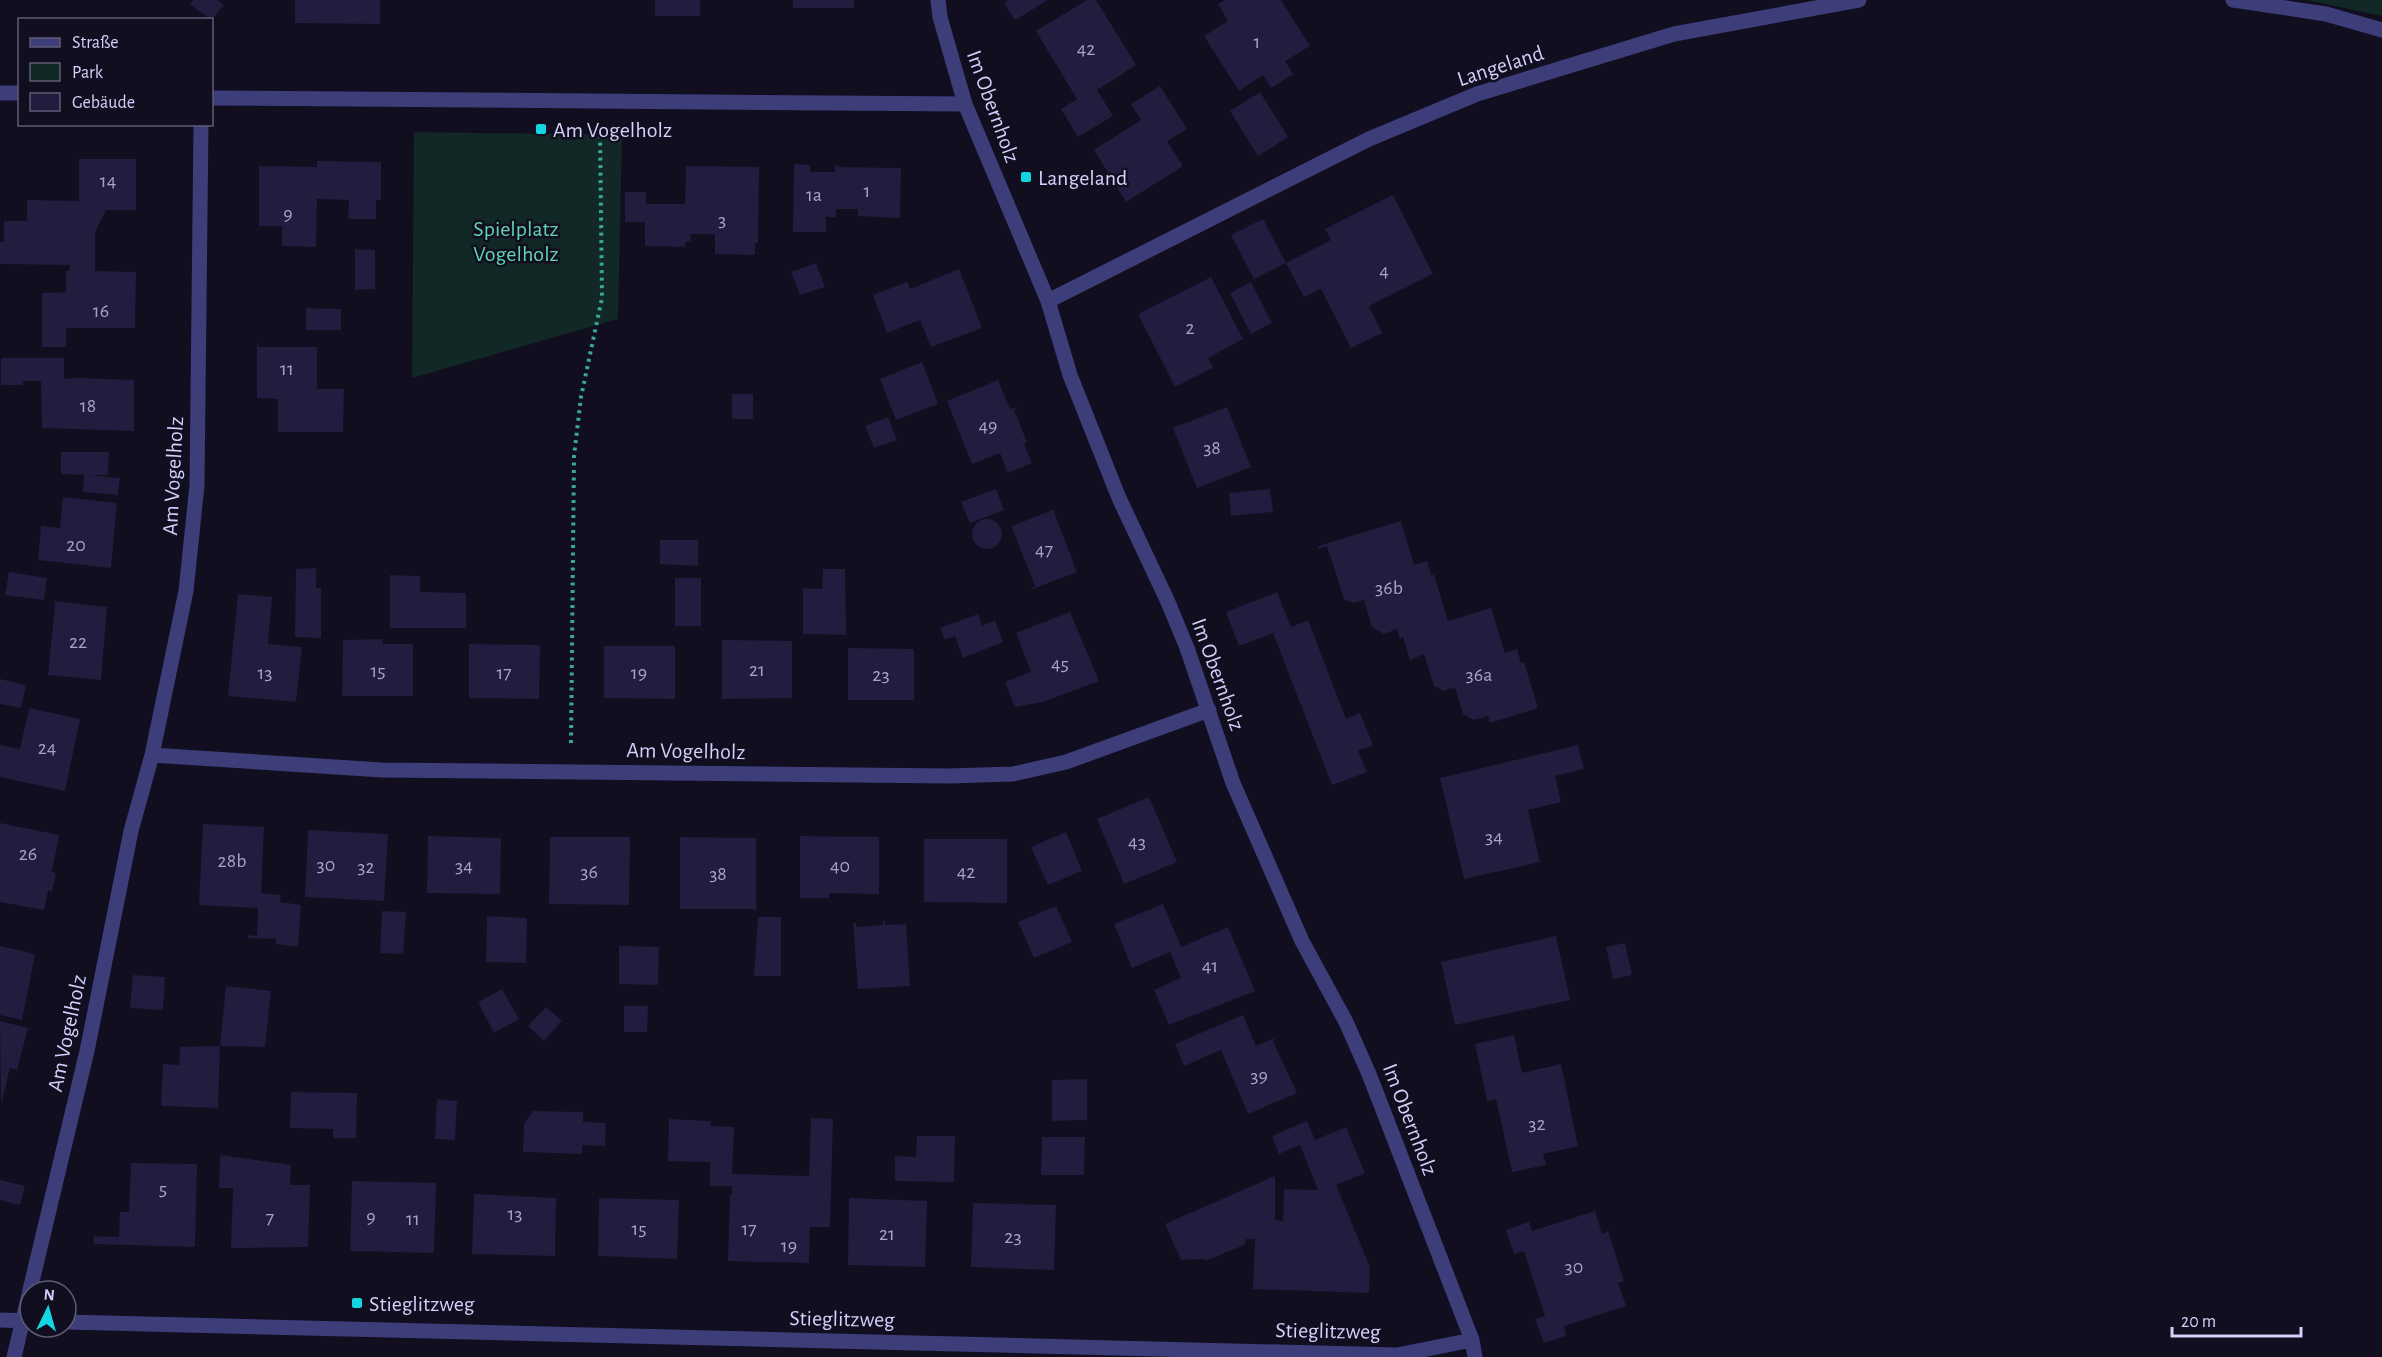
<svg xmlns="http://www.w3.org/2000/svg" width="2382" height="1357" font-family="'Alegreya Sans',sans-serif">
  <style>
    .green { fill: #122826 }
    .building { fill: #221c3e }
    .lines { fill: none; stroke-linecap: round; stroke-linejoin: round }
    .path { stroke: #38a79c; stroke-width: 4; stroke-dasharray: 3 4.5; stroke-linecap: butt }
    .street { stroke: #3d3d7a; stroke-width: 15 }
    .poi-dot { fill: #14d6e3; stroke: #100e1f; stroke-width: 2 }
    .labels { text-anchor: middle; stroke-width: 5; stroke-linejoin: round; paint-order: stroke }
    .number-label { font-size: 20px; fill: #a7a3cc }
    .street-label { font-size: 22px; fill: #d3d0fb; stroke: #100e1f }
    .poi-label { font-size: 22px; fill: #d3d0fb; stroke: #100e1f; text-anchor: start }
    .park-label { font-size: 22px; fill: #63d4b3; stroke: #100e1f }
  </style>
  <rect width="100%" height="100%" fill="#100e1f"/>
  <path class="green" d="M2307,0h75v16z
    M414,132l208,3 -4,184 -206,59z"/>
  <path class="building" d="M193,0h24l7,5 -13,15 -21,-16z
    M295,0h85v24l-85,-1z
    M655,0h45v16h-45z
    M793,0h61v8h-61z
    M1010,0h38l-33,20 -11,-17z
    M1087,0h9l40,65 -39,25 16,26 -35,21 -17,-28 16,-10 -41,-68z
    M1225,0h56l29,46 -25,15 8,13 -22,14 -8,-13 -24,16 -35,-55 24,-15 -10,-17z
    M1160,86l27,43 -20,12 16,25 -57,36 -32,-52 47,-30 -10,-16z
    M1260,92l28,45 -30,19 -28,-45z
    M79,159h57v51h-30l-11,22v39l41,1 -1,56h-69v19h-24v-54l24,-1v-21h3l1,-6 -70,-1v-22h4v-21h23v-21l52,1z
    M317,161l64,1v38h-5v19h-28l1,-19 -32,-1 -1,48 -34,-1v-20h-23v-60l58,1z
    M794,164l16,1v7h25v-7h2v2l64,1 -1,50 -42,-2v-7h-22v8h-10v15h-33z
    M686,166l73,1 -1,76h-3v12l-40,-1v-20h-25l1,7 -6,1v5l-40,-1v-24h-20v-30h21v12h39z
    M1393,195l40,79 -64,32 13,27 -31,15 -30,-59 -17,8 -18,-34 -32,16 -23,-44 32,-16 23,44 45,-23 -6,-11z
    M355,249l20,1v39l-20,1z
    M816,263l9,24 -25,8 -9,-23z
    M959,269l23,59 -51,19 -11,-27 -33,13 -14,-38 34,-13 3,7z
    M1211,277l32,62 -35,19 5,10 -38,19 -37,-73z
    M1251,282l21,41 -21,11 -21,-41z
    M306,308l35,1v21h-35z
    M257,343l2,4h58v42h27l-1,43h-65v-33l-21,-1z
    M1,358h63v21l14,-1 56,2v51l-92,-3 -1,-47h-18v4h-22z
    M922,362l16,42 -42,16 -16,-41z
    M998,380l12,29 8,-2 -4,3 13,32 -3,2 8,19 -24,10 -8,-20 -28,11 -25,-63z
    M732,394h21v25h-21z
    M1227,407l24,60 -54,21 -24,-60z
    M888,417l9,23 -23,8 -9,-22z
    M61,452h48l-1,23h-20l32,3 -2,17 -35,-3 1,-17 -23,-1z
    M996,489l8,21 -34,13 -9,-21z
    M1270,489l3,23 -42,4 -2,-23z
    M63,497l54,6 -6,65 -73,-8 3,-34 19,2z
    M1055,509l-1,3 23,60 -47,18 5,-4 -23,-58 -2,-1z
    M972 534a15 15 0 1 1 30 0a15 15 0 1 1-30 0Z
    M1401,521l13,44 13,-4 4,14h3l14,46 43,-13 14,45 12,-4 4,14 3,-1 14,46 -48,15 -2,-7 -14,4 -11,-6 -8,-27 -12,4 -9,-5 -10,-32 -14,6 -7,-23 -3,2 -3,-10 -13,5 -12,-7 -8,-27 -11,3 -9,-4 -17,-53 -8,3 -1,-3z
    M660,540h38v26l-38,-2z
    M316,568v20h5v50l-26,-1 1,-68z
    M823,569h22l1,66 -43,-1v-46l19,1z
    M9,572l38,6 -3,22 -39,-5z
    M390,575l30,1v16l46,1v35h-76z
    M675,578h26v48h-26z
    M1277,592l14,35 17,-7 38,99 14,-6 13,32 -15,6 9,21 -35,13 -59,-152 -34,13 -13,-34z
    M238,594l34,3 -4,47 34,3 -6,55 -68,-6z
    M53,601l54,6 -6,73 -53,-5 7,-71z
    M1070,612l29,69 -56,21 -28,5 -10,-25 26,-10 -15,-39z
    M978,614l4,12 13,-6 8,22 -40,16 -8,-22 -10,4 -5,-12z
    M383,639l-1,5h31v52h-71l1,-56z
    M722,640l70,1v57l-70,1z
    M469,644l71,1 -1,54 -70,-1z
    M604,646h71v53l-71,-1z
    M848,648l66,1v51h-66z
    M0,679l26,6 -5,23 -21,-4z
    M29,708l51,11 -15,72 -65,-14v-32l20,4z
    M1578,745l6,24 -29,7 6,26 -33,8 12,52 -76,17 -24,-101z
    M1149,797l28,65 -53,22 -27,-65z
    M0,823l59,12 -7,37 4,1 -4,19 -4,-1 -4,19 -44,-8z
    M203,824l61,3 -3,66 20,2 -1,7 21,3 -3,42 -22,-3v-5l-28,-1v-3l9,1 1,-28 -59,-3z
    M308,830l80,4 -4,67 -79,-4z
    M1066,832l16,39 -34,14 -17,-38z
    M428,836l73,2 -1,56 -73,-1z
    M800,836l79,1v57l-50,-1v5h-29z
    M550,837h80l-1,68 -80,-1z
    M680,837l76,1v74l-2,-3h-74z
    M924,839h83v64l-83,-1z
    M1163,904l18,43 47,-20 27,64 -86,34 -15,-35 27,-12 -11,-26 -38,16 -18,-44z
    M1056,906l16,36 -38,16 -16,-36z
    M382,911l24,1 -3,42 -23,-1z
    M487,916l40,2 -1,45 -40,-1z
    M758,917h23v59h-27z
    M885,921v4l21,-1 4,62 -52,3 -5,-66h3v4l27,-2 -1,-3z
    M1556,936l14,64 -115,25 -14,-63z
    M1625,943l7,32 -19,4 -7,-32z
    M0,946l35,8 -13,66 -22,-5z
    M619,946l40,1 -1,38 -39,-1z
    M133,975l32,2 -2,33 -33,-2z
    M226,986l45,5 -6,56 -45,-1z
    M502,989l17,30 -25,14 -16,-31z
    M624,1006h24l-1,26h-23z
    M546,1007l16,14 -18,20 -16,-15z
    M1243,1015l13,31 18,-8 -1,3 24,52 -49,21 -27,-64 -37,16 -9,-22z
    M0,1021l28,7 -11,42 -7,-2 -9,36z
    M1514,1035l8,38 39,-9 17,82 -35,8 3,11 -34,7 -16,-73 -9,2 -12,-57z
    M220,1046l-2,62 -57,-2 2,-42 16,1 1,-18z
    M1087,1079v41l-35,1v-41z
    M291,1092l66,1 -1,45h-23v-9l-43,-1z
    M437,1099l20,2 -2,39 -20,-1z
    M533,1111l50,1v10l23,1 -1,23 -23,-1v9l-59,-2 1,-28z
    M811,1118l22,1 -3,108h-20l-1,36 -81,-2 2,-67h2v-8h-22v-24l-42,-1 1,-42 42,2v5l23,1 -2,47 77,2z
    M1307,1121l8,19 31,-13 19,46 -29,12 34,82 -1,26 -116,-4 2,-50h-9l-2,6 -39,16v-2l-24,1 -16,-36 110,-48v44l8,1 1,-32 34,1 -18,-45 -21,9 -7,-18z
    M917,1136h38l-1,46 -59,-1v-25l21,1z
    M1042,1137h43l-1,38h-43z
    M220,1155l71,10 -1,20h20l-2,62 -77,1 2,-60h-14z
    M131,1163l66,1 -2,83 -101,-3v-8l25,1 1,-25h9z
    M0,1180l25,6 -5,19 -20,-5z
    M352,1181l84,2 -2,70 -84,-2z
    M474,1194l82,4 -1,58 -83,-2z
    M599,1198l80,2 -2,59 -79,-3z
    M849,1198l78,3 -2,66 -77,-2z
    M973,1203l83,2 -2,65 -83,-3z
    M1595,1211l7,23 6,-3 16,50 -6,2 8,23 -62,20 2,10 -22,7 -9,-24 10,-3 -21,-65 -10,3 -8,-24 23,-8 3,9z"/>
  <g class="lines">
    <path class="path" d="M571,743l3,-287 7,-59 21,-99 -2,-166"/>
    <path class="street" d="M938,0l2,17 25,87 83,197 22,74 49,123 49,104 19,46 46,135 69,158 44,81 23,52 103,266 3,17
      M2233,0l93,14 56,16
      M0,93h20
      M212,98l753,6
      M1048,301l321,-162 108,-45 197,-60 185,-34
      M152,755l230,15 567,6 64,-2 53,-12 143,-52
      M0,1320l30,1
      M66,1322l1331,33 75,-15
      M14,1357l73,-306 44,-220 21,-76 34,-164 11,-106 4,-361"/>
  </g>
  <g class="poi-dot">
    <rect x="535" y="123" width="12" height="12" rx="3"/>
    <rect x="1020" y="171" width="12" height="12" rx="3"/>
    <rect x="351" y="1297" width="12" height="12" rx="3"/>
  </g>
  <g class="labels">
    <g class="number-label">
      <text x="1257" y="48">1</text>
      <text x="1086" y="55">42</text>
      <text x="108" y="187">14</text>
      <text x="867" y="197">1</text>
      <text x="814" y="201">1a</text>
      <text x="288" y="220">9</text>
      <text x="722" y="226">3</text>
      <text x="1384" y="277">4</text>
      <text x="101" y="317">16</text>
      <text x="1190" y="334">2</text>
      <text x="287" y="375">11</text>
      <text x="88" y="412">18</text>
      <text x="988" y="432">49</text>
      <text x="1212" y="454">38</text>
      <text x="76" y="551">20</text>
      <text x="1044" y="556">47</text>
      <text x="1389" y="594">36b</text>
      <text x="78" y="648">22</text>
      <text x="1060" y="670">45</text>
      <text x="757" y="676">21</text>
      <text x="378" y="677">15</text>
      <text x="265" y="679">13</text>
      <text x="504" y="679">17</text>
      <text x="639" y="679">19</text>
      <text x="881" y="681">23</text>
      <text x="1479" y="681">36a</text>
      <text x="47" y="754">24</text>
      <text x="1494" y="843">34</text>
      <text x="1137" y="848">43</text>
      <text x="28" y="860">26</text>
      <text x="232" y="867">28b</text>
      <text x="326" y="871">30</text>
      <text x="464" y="872">34</text>
      <text x="840" y="872">40</text>
      <text x="366" y="873">32</text>
      <text x="589" y="878">36</text>
      <text x="966" y="878">42</text>
      <text x="718" y="880">38</text>
      <text x="1210" y="972">41</text>
      <text x="1259" y="1082">39</text>
      <text x="1537" y="1130">32</text>
      <text x="163" y="1195">5</text>
      <text x="515" y="1220">13</text>
      <text x="371" y="1223">9</text>
      <text x="270" y="1224">7</text>
      <text x="413" y="1225">11</text>
      <text x="639" y="1235">15</text>
      <text x="749" y="1235">17</text>
      <text x="887" y="1240">21</text>
      <text x="1013" y="1243">23</text>
      <text x="789" y="1252">19</text>
      <text x="1574" y="1273">30</text>
    </g>
    <g class="street-label">
      <text transform="translate(1500 65) rotate(-18)" y="8">Langeland</text>
      <text transform="translate(994 106) rotate(70)" y="8">Im Obernholz</text>
      <text transform="translate(172 476) rotate(-87)" y="8">Am Vogelholz</text>
      <text transform="translate(1219 674) rotate(70)" y="8">Im Obernholz</text>
      <text transform="translate(686 750) rotate(1)" y="8">Am Vogelholz</text>
      <text transform="translate(66 1033) rotate(-78)" y="8">Am Vogelholz</text>
      <text transform="translate(1411 1119) rotate(69)" y="8">Im Obernholz</text>
      <text transform="translate(842 1318) rotate(1)" y="8">Stieglitzweg</text>
      <text transform="translate(1328 1330) rotate(1)" y="8">Stieglitzweg</text>
    </g>
    <g class="poi-label">
      <text x="553" y="137">Am Vogelholz</text>
      <text x="1038" y="185">Langeland</text>
      <text x="369" y="1311">Stieglitzweg</text>
    </g>
    <g class="park-label">
      <text x="516" y="236">Spielplatz<tspan x="516" dy="25">Vogelholz</tspan></text>
    </g>
  </g>
  <rect x="18" y="18" width="195" height="108" fill="#100e1f" stroke="#5e5c77" stroke-width="1.5"/>
  <rect x="30" y="38" width="30" height="9" fill="#3d3d7a" stroke="#5e5c77" stroke-width="1.5"/>
  <text x="72" y="48" font-size="18" fill="#d3d0fb">Straße</text>
  <rect x="30" y="63" width="30" height="18" fill="#122826" stroke="#5e5c77" stroke-width="1.5"/>
  <text x="72" y="78" font-size="18" fill="#d3d0fb">Park</text>
  <rect x="30" y="93" width="30" height="18" fill="#221c3e" stroke="#5e5c77" stroke-width="1.5"/>
  <text x="72" y="108" font-size="18" fill="#d3d0fb">Gebäude</text>
  <g transform="translate(48 1309) rotate(5)"><circle r="28" fill="#100e1f" stroke="#5e5c77" stroke-width="1.5"/>
  <path d="M0-4.5L10 22L0 15L-10 22Z" fill="#14d6e3"/>
  <text y="-9" font-size="16" font-weight="bold" text-anchor="middle" fill="#d3d0fb">N</text>
  </g>
  <path d="M2172 1327v9h129v-9" fill="none" stroke="#d3d0fb" stroke-width="3"/>
  <text x="2181" y="1327" font-size="18" fill="#d3d0fb" stroke="#100e1f" stroke-width="4.5" paint-order="stroke">20 m</text>
</svg>
